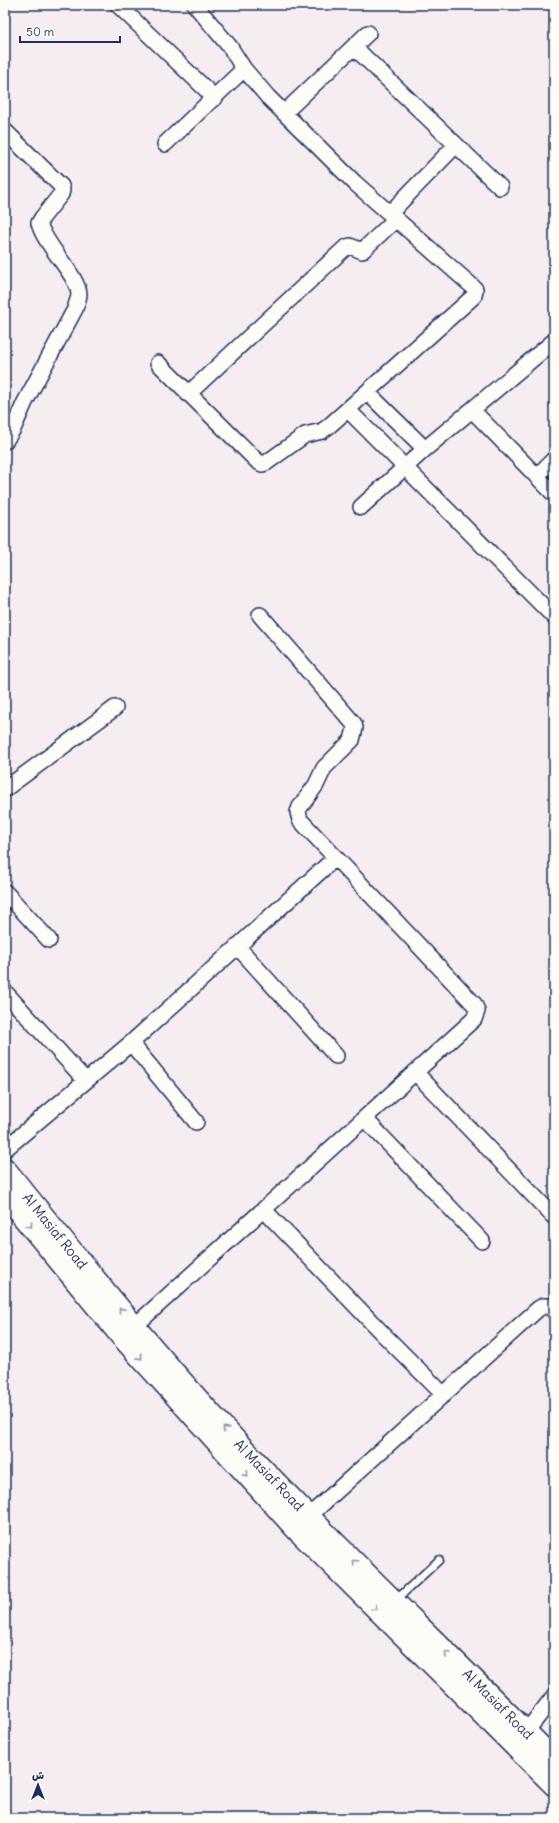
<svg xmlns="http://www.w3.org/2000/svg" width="559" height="1823" font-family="Delius,'Playpen Sans Arabic',sans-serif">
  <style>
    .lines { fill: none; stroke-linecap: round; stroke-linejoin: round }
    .lane-casing { stroke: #1b2f5e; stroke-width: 10 }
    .street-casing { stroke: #1b2f5e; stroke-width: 18 }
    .secondary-casing { stroke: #1b2f5e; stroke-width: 24 }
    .lane { stroke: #fdfcf7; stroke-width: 7 }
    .street { stroke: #fdfcf7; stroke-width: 15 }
    .secondary { stroke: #fdfcf7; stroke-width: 21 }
    .oneway { stroke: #8c96aa }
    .labels { text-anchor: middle; stroke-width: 4; stroke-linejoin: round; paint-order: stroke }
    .street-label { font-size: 14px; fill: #1b2f5e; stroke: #fdfcf7 }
  </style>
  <rect width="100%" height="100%" fill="#f6edf0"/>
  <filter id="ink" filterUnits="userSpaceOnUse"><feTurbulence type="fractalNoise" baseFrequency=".025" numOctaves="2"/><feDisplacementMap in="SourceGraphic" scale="8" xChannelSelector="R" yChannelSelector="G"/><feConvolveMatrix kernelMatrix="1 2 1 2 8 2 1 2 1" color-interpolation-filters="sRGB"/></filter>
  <g filter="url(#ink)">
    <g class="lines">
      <g class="lane-casing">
        <path id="lane" d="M396,1600l43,-40"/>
      </g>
      <g class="street-casing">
        <path id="street" d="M118,5l97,93
          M354,47l146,140
          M284,113l84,-80
          M5,131l56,55 1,4 -1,4 -19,24 -3,5c6,23 38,51 40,71 0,5 -3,10 -4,15l-50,93 -12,27 -8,12
          M165,144l79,-75
          M390,213l66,-68
          M158,363l99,98 5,3 4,-1 39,-28 17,-4 7,-5 145,-130 1,-7 -3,-3 -117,-103 -87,-86 -24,-28 -14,-22 -35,-42
          M367,392l58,57
          M188,394l157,-146 5,-2 12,5 34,-32
          M348,410l206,207
          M472,410l82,84
          M537,476l17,-17
          M361,507l64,-58 129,-108
          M5,789l110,-81
          M5,892l44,48
          M237,946l99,110
          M5,992l81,89
          M131,1043l65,79
          M415,1072l139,145
          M365,1119l117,122
          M5,1149l126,-106 204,-185
          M264,1210l118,123 62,62
          M127,1333l347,-314 3,-8 -3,-7 -174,-184 -2,-8 2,-5 16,-22 8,-17 28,-28 3,-12 -1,-4 -94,-109
          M309,1516l229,-207 5,-3h6l5,5
          M526,1732l28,-36"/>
      </g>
      <g class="secondary-casing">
        <path id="secondary" d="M5,1169c72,88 143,177 220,260 106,114 220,220 329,331
          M5,1195l117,142 174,192 258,256"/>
      </g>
      <use href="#lane" class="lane"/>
      <use href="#street" class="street"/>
      <use href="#secondary" class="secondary"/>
    </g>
    <defs><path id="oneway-chevron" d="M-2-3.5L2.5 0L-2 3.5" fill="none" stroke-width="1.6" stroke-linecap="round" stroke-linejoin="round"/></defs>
    <g class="oneway">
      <use href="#oneway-chevron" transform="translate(30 1225) rotate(51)"/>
      <use href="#oneway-chevron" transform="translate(121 1310) rotate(-129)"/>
      <use href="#oneway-chevron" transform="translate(140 1357) rotate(48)"/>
      <use href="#oneway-chevron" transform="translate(225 1429) rotate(-133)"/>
      <use href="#oneway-chevron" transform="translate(246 1474) rotate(48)"/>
      <use href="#oneway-chevron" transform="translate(355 1562) rotate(-135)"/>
      <use href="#oneway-chevron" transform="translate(375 1608) rotate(45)"/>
      <use href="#oneway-chevron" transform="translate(447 1654) rotate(-135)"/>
    </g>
  </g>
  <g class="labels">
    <g class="street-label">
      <text transform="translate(55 1231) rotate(51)" y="5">Al Masiaf Road</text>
      <text transform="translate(269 1475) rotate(46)" y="5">Al Masiaf Road</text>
      <text transform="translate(498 1704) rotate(45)" y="5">Al Masiaf Road</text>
    </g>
  </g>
  <rect width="559" height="1823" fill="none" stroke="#fdfcf7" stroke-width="20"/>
  <rect x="10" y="10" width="539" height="1803" fill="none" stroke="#1b2f5e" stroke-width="1.5" filter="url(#ink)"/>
  <g transform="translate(38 1785)" stroke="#fdfcf7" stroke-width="3" paint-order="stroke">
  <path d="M0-3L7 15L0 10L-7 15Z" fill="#1b2f5e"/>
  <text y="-6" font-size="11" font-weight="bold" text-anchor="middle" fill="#1b2f5e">ش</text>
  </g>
  <path d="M20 36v6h100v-6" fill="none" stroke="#1b2f5e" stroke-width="2"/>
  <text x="26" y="36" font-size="12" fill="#1b2f5e" stroke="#fdfcf7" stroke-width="3" paint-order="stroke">50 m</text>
</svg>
